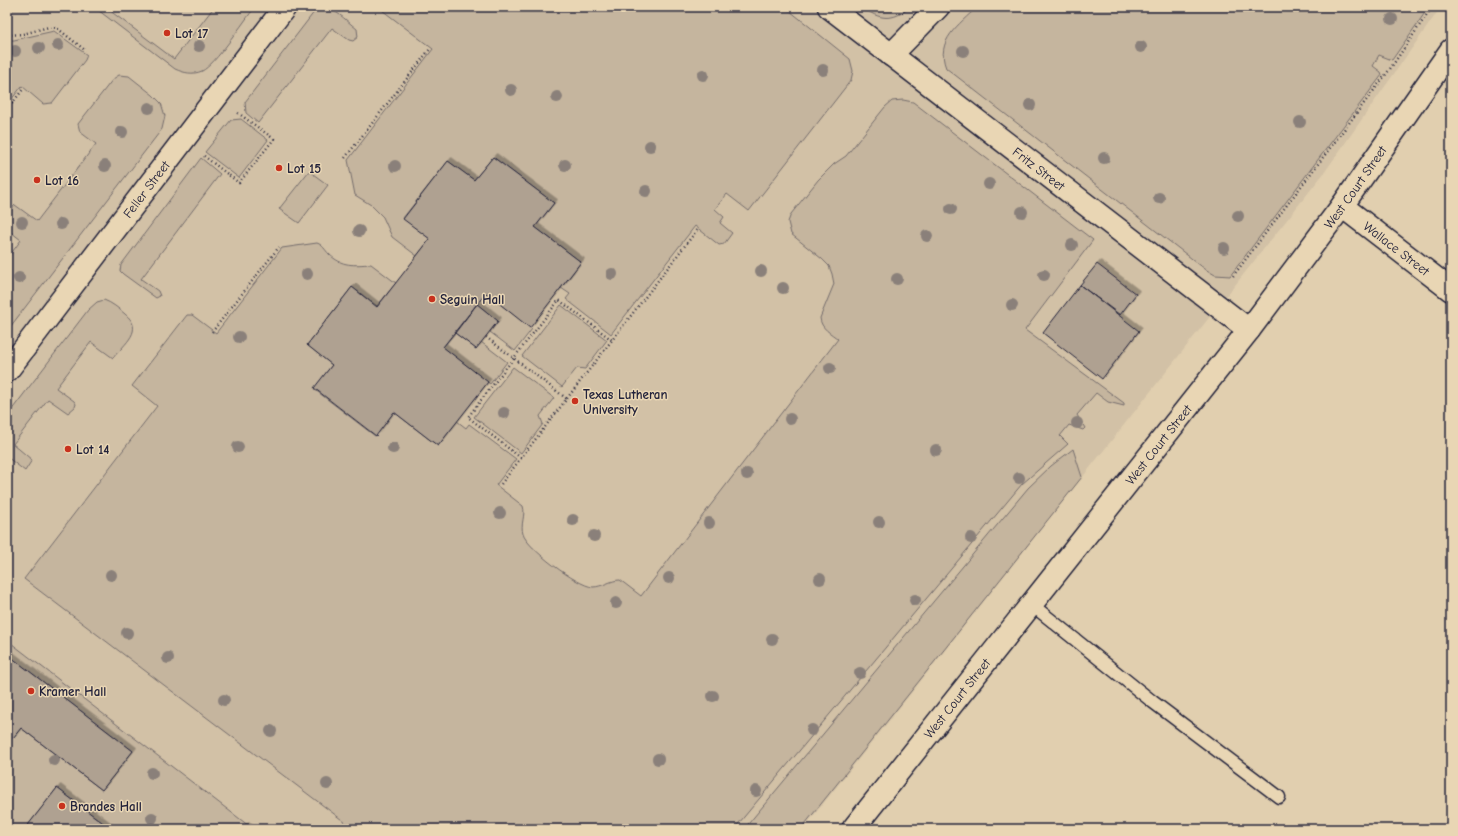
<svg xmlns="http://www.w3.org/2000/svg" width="1458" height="836" font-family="'Comic Neue',sans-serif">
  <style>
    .built { fill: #d2c1a6 }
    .green { fill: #c5b59e; stroke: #746c6c }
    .building { fill: #afa191; stroke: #22223b; filter: url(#shadow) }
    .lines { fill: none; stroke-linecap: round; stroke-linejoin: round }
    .service-casing { stroke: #22223b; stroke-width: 15 }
    .minor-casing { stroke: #22223b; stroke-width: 25 }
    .primary-casing { stroke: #22223b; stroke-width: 25 }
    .path { stroke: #22223b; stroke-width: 2.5; stroke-dasharray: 1 3; stroke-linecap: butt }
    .service { stroke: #e9d6b4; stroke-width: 12 }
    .minor { stroke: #e9d6b4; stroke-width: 22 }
    .primary { stroke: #e9d6b4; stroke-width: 22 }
    .tree { fill: #8a807a }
    .poi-dot { fill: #c8321e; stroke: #e9d6b4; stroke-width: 1.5 }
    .labels { text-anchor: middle; stroke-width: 3; stroke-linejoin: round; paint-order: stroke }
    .poi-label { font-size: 13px; font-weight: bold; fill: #22223b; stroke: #e9d6b4; text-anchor: start }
    .street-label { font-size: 13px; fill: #22223b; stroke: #e9d6b4 }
  </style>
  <defs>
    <filter id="shadow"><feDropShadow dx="3.5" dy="-3.5" stdDeviation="0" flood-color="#0004"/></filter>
  </defs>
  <rect width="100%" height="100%" fill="#e1cfaf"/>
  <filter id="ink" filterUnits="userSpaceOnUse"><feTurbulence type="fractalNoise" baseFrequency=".025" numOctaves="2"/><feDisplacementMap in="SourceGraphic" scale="8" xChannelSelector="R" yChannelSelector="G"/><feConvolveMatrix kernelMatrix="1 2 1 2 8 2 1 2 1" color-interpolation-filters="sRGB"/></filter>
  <g filter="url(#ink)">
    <path class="built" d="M7,7h1434l-117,166 -521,656h-796z"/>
    <path class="green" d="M94,7h11l69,52 40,-52h41c-11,14 -40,58 -53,64 -9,4 -18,2 -27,-2z
      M318,7c17,0 26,12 39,22l1,8 -5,4 -4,-1 -17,-12 -74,95 -12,-10 -1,-11z
      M378,7h236l5,3 2,-3h164l65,52 3,12 -2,9 -102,131 -22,-17 -12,15 9,8 -4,6 12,10 -8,11 -5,1 -24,-19 -84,108 -45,-35 4,-5 -9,-6 20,-26 -46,-35 19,-24 -61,-46 -19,23 -26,-19 -45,57 27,21 -13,17 -25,-19 -9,-20 -12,-12 -16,-10 -7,-35 85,-111z
      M862,7h48c-17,15 -31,13 -48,0z
      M977,7h452l-37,53 -13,-5 -6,11 8,6 1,3 -152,201 -15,-1 -10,-6 -259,-201c-11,-28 13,-43 31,-61z
      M54,31l33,24 -2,5 -33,43 -9,1 -21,-18 -15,19v-65h7z
      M119,75l10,1 24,19 8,8 4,13 -3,13 -155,202v-72l14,-19 -14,-11v-15l8,-9 22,16 59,-77 -16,-12 -2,-8 35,-45z
      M903,100l10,2 180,138 -68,90 99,73v3l-16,-4 -12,-9 -19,22 8,13 -2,2 -14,-5 -9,11 8,8 -46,40 -288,345h-380l-330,-250 133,-173 -25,-20 55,-71h5l24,18 66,-85 35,-5c6,2 8,7 12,11 13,13 25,11 42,10l25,19 -19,23 -25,-19 -45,58 25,20 -18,24 61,47 19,-24 44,34 19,-25 9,7 3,-4 47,35 -20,26 27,21c3,9 -3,18 0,28 4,14 54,52 70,53 9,0 18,-7 27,-7l21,16 197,-257c-7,-6 -17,-10 -18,-21l14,-34 -2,-10 -3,-8 -7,-7 -31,-25 -3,-12 3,-8 27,-34 16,-16 12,-8 39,-49 7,-6z
      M241,119l27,21 -29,38 -34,-26 26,-32z
      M201,158l19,16 -79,105 17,12 2,5 -4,2 -33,-24 -3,-3 1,-6z
      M309,171l19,14 -29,38 -20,-14z
      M486,293l46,36 -17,22 -25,-19 8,-11 -21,-17z
      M104,300c8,3 14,8 21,14 20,16 0,29 -12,44l-22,-16 -35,46 18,13 2,3 -1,3 -7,6 -20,-14 -35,45 19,16 -7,11 -18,-14v-41l81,-106 9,-8z
      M561,305l46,35 -22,29 -8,-1 -15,19 -40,-31z
      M455,333l21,16 5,-7 26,20 -17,22 -47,-37z
      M513,367l41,31 -14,18 3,8 -22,29 -47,-36z
      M1073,449l9,28 -281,352h-57l284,-341 23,-22z
      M7,640l246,189 -8,-4 -3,4h-131l-54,-41 -28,36 5,5h-25l-2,-2v-94l6,5 8,-10 81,62 31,-39 -126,-97z"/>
    <path class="building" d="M493,157l61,46 -19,24 46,35 -51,66 -44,-35 -9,11 -34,43 45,35 -50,64 -44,-34 -18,24 -62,-48 18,-23 -25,-20 45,-58 25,20 53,-68 -27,-20 45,-58 26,19z
      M1097,264l39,30 -16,21 -40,-30z
      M1080,285l59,46 -37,48 -59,-46z
      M477,304l21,17 -22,28 -21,-16z
      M7,654l126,97 -31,39 -81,-62 -8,10 -6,-5z
      M57,788l54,41h-77l-6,-4z
      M245,825l6,4h-9z"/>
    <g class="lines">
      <g class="service-casing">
        <path id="service" d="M1031,604l122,98 126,95"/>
      </g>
      <g class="minor-casing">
        <g id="minor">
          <path id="s1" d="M829,7l420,323"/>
          <path d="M891,55l47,-48"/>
          <path id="s2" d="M1342,206l109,84"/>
          <path id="s3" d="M7,371l278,-364"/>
        </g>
      </g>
      <g class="primary-casing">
        <g id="primary">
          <path id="s4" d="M853,829l396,-499 93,-124 109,-156"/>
        </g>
      </g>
      <path class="path" d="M7,35l16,-1 26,-7 8,1 29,23
        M7,110l17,-22
        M204,156l35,27 35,-44 -36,-26
        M345,158l85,-109
        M1233,276l157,-207 42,-62
        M212,332l67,-85
        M486,337l81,62
        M521,458l-53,-41 91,-117 53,40
        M501,484l196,-254"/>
      <use href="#service" class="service"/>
      <use href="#minor" class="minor"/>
      <use href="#primary" class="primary"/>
    </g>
    <g class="tree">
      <circle cx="1392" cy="19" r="6"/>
      <circle cx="58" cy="45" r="6"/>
      <circle cx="199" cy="46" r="6"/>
      <circle cx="1141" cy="47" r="6"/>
      <circle cx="39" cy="48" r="6"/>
      <circle cx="15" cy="51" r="6"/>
      <circle cx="963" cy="51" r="6"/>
      <circle cx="823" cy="70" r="6"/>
      <circle cx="703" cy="75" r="6"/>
      <circle cx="511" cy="90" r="6"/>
      <circle cx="557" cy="97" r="6"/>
      <circle cx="1030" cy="105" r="6"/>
      <circle cx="149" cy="108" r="6"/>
      <circle cx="1300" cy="122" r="6"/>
      <circle cx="122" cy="132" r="6"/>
      <circle cx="650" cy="146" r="6"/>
      <circle cx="1104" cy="158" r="6"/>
      <circle cx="565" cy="165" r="6"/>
      <circle cx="105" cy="166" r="6"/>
      <circle cx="395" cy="166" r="6"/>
      <circle cx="989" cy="184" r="6"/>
      <circle cx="646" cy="191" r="6"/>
      <circle cx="1159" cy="198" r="6"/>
      <circle cx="951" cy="209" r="6"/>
      <circle cx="1022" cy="212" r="6"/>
      <circle cx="1238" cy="216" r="6"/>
      <circle cx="22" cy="222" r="6"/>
      <circle cx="61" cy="224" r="6"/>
      <circle cx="359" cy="231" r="6"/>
      <circle cx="927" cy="236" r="6"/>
      <circle cx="1072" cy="245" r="6"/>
      <circle cx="1224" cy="248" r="6"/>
      <circle cx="761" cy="271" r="6"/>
      <circle cx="307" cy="274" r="6"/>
      <circle cx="612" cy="274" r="6"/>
      <circle cx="1044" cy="275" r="6"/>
      <circle cx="19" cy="278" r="6"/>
      <circle cx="897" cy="279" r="6"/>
      <circle cx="783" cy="288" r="6"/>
      <circle cx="1012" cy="305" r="6"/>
      <circle cx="239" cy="337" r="6"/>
      <circle cx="830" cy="368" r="6"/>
      <circle cx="504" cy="413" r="6"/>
      <circle cx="790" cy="419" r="6"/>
      <circle cx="1077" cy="423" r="6"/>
      <circle cx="238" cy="447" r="6"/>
      <circle cx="393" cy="448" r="6"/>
      <circle cx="936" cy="450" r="6"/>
      <circle cx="747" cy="474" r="6"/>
      <circle cx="1019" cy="478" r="6"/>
      <circle cx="500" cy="513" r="6"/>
      <circle cx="573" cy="520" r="6"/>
      <circle cx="879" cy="522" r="6"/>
      <circle cx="709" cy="523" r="6"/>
      <circle cx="594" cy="536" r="6"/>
      <circle cx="971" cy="538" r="6"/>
      <circle cx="111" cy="575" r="6"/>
      <circle cx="669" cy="578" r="6"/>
      <circle cx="820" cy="579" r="6"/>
      <circle cx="915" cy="600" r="6"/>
      <circle cx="616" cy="603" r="6"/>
      <circle cx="127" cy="633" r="6"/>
      <circle cx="772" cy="639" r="6"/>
      <circle cx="168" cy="658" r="6"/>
      <circle cx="860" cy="673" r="6"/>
      <circle cx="713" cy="696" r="6"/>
      <circle cx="224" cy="700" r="6"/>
      <circle cx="812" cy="730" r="6"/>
      <circle cx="271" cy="731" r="6"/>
      <circle cx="658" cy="759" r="6"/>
      <circle cx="54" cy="760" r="6"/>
      <circle cx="152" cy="773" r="6"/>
      <circle cx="327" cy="784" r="6"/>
      <circle cx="756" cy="791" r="6"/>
      <circle cx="152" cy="818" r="6"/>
    </g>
  </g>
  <g class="poi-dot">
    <circle cx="167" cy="33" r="4"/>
    <circle cx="279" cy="168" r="4"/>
    <circle cx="37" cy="180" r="4"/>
    <circle cx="432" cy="299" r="4"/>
    <circle cx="575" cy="401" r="4"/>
    <circle cx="68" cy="449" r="4"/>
    <circle cx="31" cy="691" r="4"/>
    <circle cx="62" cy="806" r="4"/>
  </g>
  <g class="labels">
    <g class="poi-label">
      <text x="175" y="38">Lot 17</text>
      <text x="287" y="173">Lot 15</text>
      <text x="45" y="185">Lot 16</text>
      <text x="440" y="304">Seguin Hall</text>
      <text x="583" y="399">Texas Lutheran<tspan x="583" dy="15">University</tspan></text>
      <text x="76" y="454">Lot 14</text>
      <text x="39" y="696">Kramer Hall</text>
      <text x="70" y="811">Brandes Hall</text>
    </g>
    <g class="street-label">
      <text dy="5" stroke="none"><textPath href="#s1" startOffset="265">Fritz Street</textPath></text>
      <text dy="5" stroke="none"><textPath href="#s4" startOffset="815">West Court Street</textPath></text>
      <text dy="5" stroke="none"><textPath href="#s3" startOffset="229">Feller Street</textPath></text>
      <text dy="5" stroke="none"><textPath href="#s2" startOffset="69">Wallace Street</textPath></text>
      <text dy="5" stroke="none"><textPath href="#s4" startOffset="491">West Court Street</textPath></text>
      <text dy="5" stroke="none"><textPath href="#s4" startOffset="167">West Court Street</textPath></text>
    </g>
  </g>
  <rect width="1458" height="836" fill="none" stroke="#e9d6b4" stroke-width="24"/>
  <rect x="12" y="12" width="1434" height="812" fill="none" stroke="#22223b" stroke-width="1.5" filter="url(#ink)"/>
</svg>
